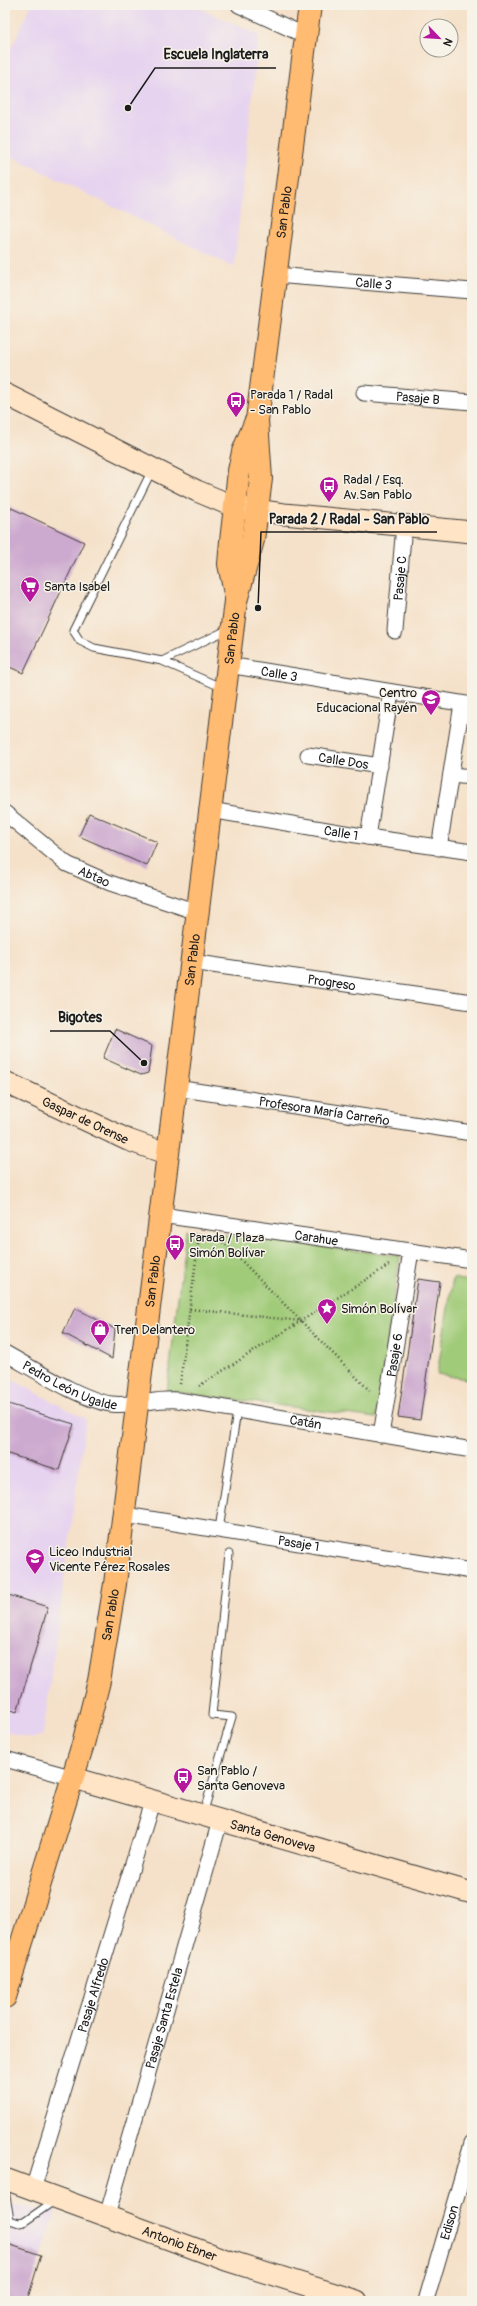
<svg xmlns="http://www.w3.org/2000/svg" width="477" height="2306" font-family="Pangolin,sans-serif">
  <style>
    .built { fill: #e6d3f0 }
    .green { fill: #a0cb78; stroke: #5e744a }
    .building { fill: #cca9cf }
    .lines { fill: none; stroke-linecap: round; stroke-linejoin: round }
    .lane-casing { stroke: #3d3a36; stroke-width: 9 }
    .street-casing { stroke: #3d3a36; stroke-width: 17 }
    .secondary-casing { stroke: #3d3a36; stroke-width: 23 }
    .primary-casing { stroke: #3d3a36; stroke-width: 24 }
    .path { stroke: #3d3a36; stroke-width: 2.5; stroke-dasharray: 1 3; stroke-linecap: butt }
    .lane { stroke: #fff; stroke-width: 7 }
    .street { stroke: #fff; stroke-width: 15 }
    .secondary { stroke: #ffe4c6; stroke-width: 21 }
    .primary { stroke: #ffbb71; stroke-width: 22 }
    .labels { text-anchor: middle; stroke-width: 3; stroke-linejoin: round; paint-order: stroke }
    .street-label { font-size: 13px; fill: #1c1c1c; stroke: #f7f3e8 }
    .poi-label { font-size: 13px; fill: #1c1c1c; stroke: #f7f3e8; text-anchor: start }
    .leader { fill: none; stroke: #1c1c1c; stroke-width: 1.5 }
    .callout-dot { fill: #1c1c1c; stroke: #f7f3e8; stroke-width: 1.5 }
    .callout-label { font-size: 14px; text-anchor: middle; font-weight: bold; fill: #1c1c1c; stroke: #f7f3e8; stroke-width: 3; stroke-linejoin: round; paint-order: stroke }
  </style>
  <rect width="100%" height="100%" fill="#f7f3e8"/>
  <filter id="ink" filterUnits="userSpaceOnUse"><feTurbulence type="fractalNoise" baseFrequency=".025" numOctaves="2"/><feDisplacementMap in="SourceGraphic" scale="8" xChannelSelector="R" yChannelSelector="G"/><feConvolveMatrix kernelMatrix="1 2 1 2 8 2 1 2 1" color-interpolation-filters="sRGB"/></filter>
  <filter id="wash" filterUnits="userSpaceOnUse"><feTurbulence type="fractalNoise" baseFrequency=".012" numOctaves="4" result="noise"/><feDisplacementMap in="SourceGraphic" scale="16" xChannelSelector="R" yChannelSelector="G"/><feGaussianBlur stdDeviation="0.9" result="paint"/><feColorMatrix in="noise" values="0 0 0 0 0 0 0 0 0 0 0 0 0 0 0 0 0 1.4 0 .05"/><feComposite in="paint" operator="in"/></filter>
  <g filter="url(#wash)">
    <rect width="100%" height="100%" fill="#f5e1c9"/>
    <path class="built" d="M31,5h161l67,30 -25,232 -229,-114v-91z
      M5,1376l81,43 -43,316 -12,4 -26,-8z
      M5,2206l51,4 -29,91h-22z"/>
    <path class="green" d="M186,1230l214,26 -24,162 -209,-27z
      M453,1278l19,4v98l-35,-6z"/>
    <g id="blocks">
      <path class="building" d="M5,505l79,37 -61,131 -18,-8z
        M89,813l68,29 -10,24 -68,-30z
        M115,1029l37,17 -4,27 -7,2 -38,-17z
        M418,1279l22,3 -20,138 -22,-3z
        M75,1308l40,21 -3,30 -49,-26z
        M5,1403l69,21 -15,46 -54,-17z
        M5,1594l43,13 -31,105 -12,-4z
        M5,2243l36,12 -14,46h-22z"/>
    </g>
  </g>
  <g filter="url(#ink)">
    <use href="#blocks" fill-opacity="0" stroke="#3d3a36" stroke-width="1"/>
    <g class="lines">
      <g class="lane-casing">
        <path id="lane" d="M152,470l-79,160 7,11 14,7 68,13 61,27
          M162,661l67,-32
          M219,1529l18,-118
          M203,1814l29,-97 -20,-2 17,-161
          M5,2190l5,30 -5,5
          M10,2220l9,3 5,-1 30,-21"/>
      </g>
      <g class="street-casing">
        <g id="street">
          <path d="M239,5l67,31"/>
          <path id="s1" d="M275,275l197,16"/>
          <path id="s2" d="M364,393l108,9"/>
          <path id="s3" d="M395,631l9,-106"/>
          <path id="s4" d="M228,665l244,40"/>
          <path id="s5" d="M308,755l72,11"/>
          <path d="M451,775l21,2"/>
          <path id="s6" d="M210,810l158,27 104,15"/>
          <path id="s7" d="M5,813l62,51 43,19 87,29"/>
          <path d="M368,837l23,-144"/>
          <path d="M439,848l23,-144"/>
          <path id="s8" d="M191,962l281,40"/>
          <path id="s9" d="M176,1088l296,45"/>
          <path id="s10" d="M161,1215l311,45"/>
          <path id="s11" d="M5,1353c27,15 77,47 106,51 22,3 44,-6 67,-4l294,50"/>
          <path id="s12" d="M381,1435l30,-184"/>
          <path id="s13" d="M125,1515l347,56"/>
          <path d="M5,1759l69,19"/>
          <path id="s14" d="M33,2189l119,-387"/>
          <path id="s15" d="M107,2216l113,-395"/>
          <path id="s16" d="M426,2301l46,-158"/>
        </g>
      </g>
      <g class="secondary-casing">
        <g id="secondary">
          <path d="M5,394l192,97 38,16 49,7 188,18"/>
          <path id="s17" d="M5,1082l123,58 40,14"/>
          <path id="s18" d="M74,1778l398,115"/>
          <path id="s19" d="M5,2179l221,81 131,41"/>
        </g>
      </g>
      <g class="primary-casing">
        <g id="primary">
          <path d="M236,598l-7,-34 2,-23 8,-70 4,-19 12,-29"/>
          <path id="s20" d="M5,1997l78,-253 16,-63 16,-97 121,-983 17,-61 8,-61 -4,-59 53,-415"/>
        </g>
      </g>
      <path class="path" d="M223,1242l148,150
        M190,1309l111,12
        M180,1384l19,-147
        M199,1386l190,-121"/>
      <use href="#lane" class="lane"/>
      <use href="#street" class="street"/>
      <use href="#secondary" class="secondary"/>
      <use href="#primary" class="primary"/>
    </g>
  </g>
  <defs>
    <g id="bus-pin" transform="scale(1)"><path d="M0 17L-7.5 6A9.5 9.5 0 1 1 7.5 6Z" fill="#b5179e" stroke="#f7f3e8"/><path d="M-5-6H5V4H4V6H2V4H-2V6H-4V4H-5ZM-3.5-4V0h7V-4ZM-3.5 1.2v1.5H-2V1.2ZM2 1.2v1.5H3.5V1.2Z" fill="#fff"/></g>
    <g id="supermarket-pin" transform="scale(1)"><path d="M0 17L-7.5 6A9.5 9.5 0 1 1 7.5 6Z" fill="#b5179e" stroke="#f7f3e8"/><path d="M-6-5.5h2.5l.6 2H6L4.5 2H-2.5L-4.4-4H-6ZM-1.5 3.2a1.3 1.3 0 1 0 .1 0ZM3 3.2a1.3 1.3 0 1 0 .1 0Z" fill="#fff"/></g>
    <g id="school-pin" transform="scale(1)"><path d="M0 17L-7.5 6A9.5 9.5 0 1 1 7.5 6Z" fill="#b5179e" stroke="#f7f3e8"/><path d="M0-5L7-2L0 1L-7-2ZM-4 1L0 2.5L4 1V4Q0 6-4 4Z" fill="#fff"/></g>
    <g id="sight-pin" transform="scale(1)"><path d="M0 17L-7.5 6A9.5 9.5 0 1 1 7.5 6Z" fill="#b5179e" stroke="#f7f3e8"/><path d="M0-6L1.8-2.2L6-1.7L2.9 1.2L3.7 5.4L0 3.3L-3.7 5.4L-2.9 1.2L-6-1.7L-1.8-2.2Z" fill="#fff"/></g>
    <g id="shop-pin" transform="scale(1)"><path d="M0 17L-7.5 6A9.5 9.5 0 1 1 7.5 6Z" fill="#b5179e" stroke="#f7f3e8"/><path d="M-5-2.5h2.3a2.7 3.5 0 0 1 5.4 0H5L5.5 6h-11ZM-1.5-2.5h3a1.5 2.3 0 0 0-3 0Z" fill="#fff"/></g>
  </defs>
  <g fill-rule="evenodd">
    <use href="#bus-pin" x="236" y="401"/>
    <use href="#bus-pin" x="329" y="486"/>
    <use href="#supermarket-pin" x="30" y="586"/>
    <use href="#school-pin" x="431" y="699"/>
    <use href="#bus-pin" x="175" y="1244"/>
    <use href="#sight-pin" x="327" y="1308"/>
    <use href="#shop-pin" x="100" y="1329"/>
    <use href="#school-pin" x="35" y="1558"/>
    <use href="#bus-pin" x="183" y="1777"/>
  </g>
  <g class="labels">
    <g class="street-label">
      <text dy="5" stroke="none"><textPath href="#s20" startOffset="1812">San Pablo</textPath></text>
      <text dy="5" stroke="none"><textPath href="#s1" startOffset="99">Calle 3</textPath></text>
      <text dy="5" stroke="none"><textPath href="#s2" startOffset="54">Pasaje B</textPath></text>
      <text dy="5" stroke="none"><textPath href="#s3" startOffset="53">Pasaje C</textPath></text>
      <text dy="5" stroke="none"><textPath href="#s20" startOffset="1381">San Pablo</textPath></text>
      <text dy="5" stroke="none"><textPath href="#s4" startOffset="52">Calle 3</textPath></text>
      <text dy="5" stroke="none"><textPath href="#s5" startOffset="36">Calle Dos</textPath></text>
      <text dy="5" stroke="none"><textPath href="#s6" startOffset="133">Calle 1</textPath></text>
      <text dy="5" stroke="none"><textPath href="#s7" startOffset="110">Abtao</textPath></text>
      <text dy="5" stroke="none"><textPath href="#s20" startOffset="1057">San Pablo</textPath></text>
      <text dy="5" stroke="none"><textPath href="#s8" startOffset="142">Progreso</textPath></text>
      <text dy="5" stroke="none"><textPath href="#s9" startOffset="150">Profesora María Carreño</textPath></text>
      <text dy="5" stroke="none"><textPath href="#s17" startOffset="89">Gaspar de Orense</textPath></text>
      <text dy="5" stroke="none"><textPath href="#s10" startOffset="157">Carahue</textPath></text>
      <text dy="5" stroke="none"><textPath href="#s20" startOffset="733">San Pablo</textPath></text>
      <text dy="5" stroke="none"><textPath href="#s12" startOffset="81">Pasaje 6</textPath></text>
      <text dy="5" stroke="none"><textPath href="#s11" startOffset="73">Pedro León Ugalde</textPath></text>
      <text dy="5" stroke="none"><textPath href="#s11" startOffset="315">Catán</textPath></text>
      <text dy="5" stroke="none"><textPath href="#s13" startOffset="176">Pasaje 1</textPath></text>
      <text dy="5" stroke="none"><textPath href="#s20" startOffset="397">San Pablo</textPath></text>
      <text dy="5" stroke="none"><textPath href="#s18" startOffset="207">Santa Genoveva</textPath></text>
      <text dy="5" stroke="none"><textPath href="#s14" startOffset="203">Pasaje Alfredo</textPath></text>
      <text dy="5" stroke="none"><textPath href="#s15" startOffset="206">Pasaje Santa Estela</textPath></text>
      <text dy="5" stroke="none"><textPath href="#s16" startOffset="82">Edison</textPath></text>
      <text dy="5" stroke="none"><textPath href="#s19" startOffset="186">Antonio Ebner</textPath></text>
    </g>
    <g class="poi-label">
      <text x="250" y="399">Parada 1 / Radal<tspan x="250" dy="15">- San Pablo</tspan></text>
      <text x="343" y="484">Radal / Esq.<tspan x="343" dy="15">Av.San Pablo</tspan></text>
      <text x="44" y="591">Santa Isabel</text>
      <text x="417" y="697" text-anchor="end">Centro<tspan x="417" dy="15">Educacional Rayén</tspan></text>
      <text x="189" y="1242">Parada / Plaza<tspan x="189" dy="15">Simón Bolívar</tspan></text>
      <text x="341" y="1313">Simón Bolívar</text>
      <text x="114" y="1334">Tren Delantero</text>
      <text x="49" y="1556">Liceo Industrial<tspan x="49" dy="15">Vicente Pérez Rosales</tspan></text>
      <text x="197" y="1775">San Pablo /<tspan x="197" dy="15">Santa Genoveva</tspan></text>
    </g>
  </g>
  <path class="leader" d="M128 108L155 68H276M258 608L261 532H437M144 1063L110 1031H50"/>
  <g class="callout-dot">
    <circle cx="128" cy="108" r="4"/>
    <circle cx="258" cy="608" r="4"/>
    <circle cx="144" cy="1063" r="4"/>
  </g>
  <g class="callout-label">
    <text x="216" y="59">Escuela Inglaterra</text>
    <text x="349" y="524">Parada 2 / Radal - San Pablo</text>
    <text x="80" y="1022">Bigotes</text>
  </g>
  <rect width="477" height="2306" fill="none" stroke="#f7f3e8" stroke-width="20"/>
  <g transform="translate(439 38) rotate(115)"><circle r="19" fill="#f7f3e8" stroke="#9f9d96"/>
  <path d="M0-3L7 15L0 10L-7 15Z" fill="#b5179e"/>
  <text y="-6" font-size="11" font-weight="bold" text-anchor="middle" fill="#1c1c1c">N</text>
  </g>
</svg>
